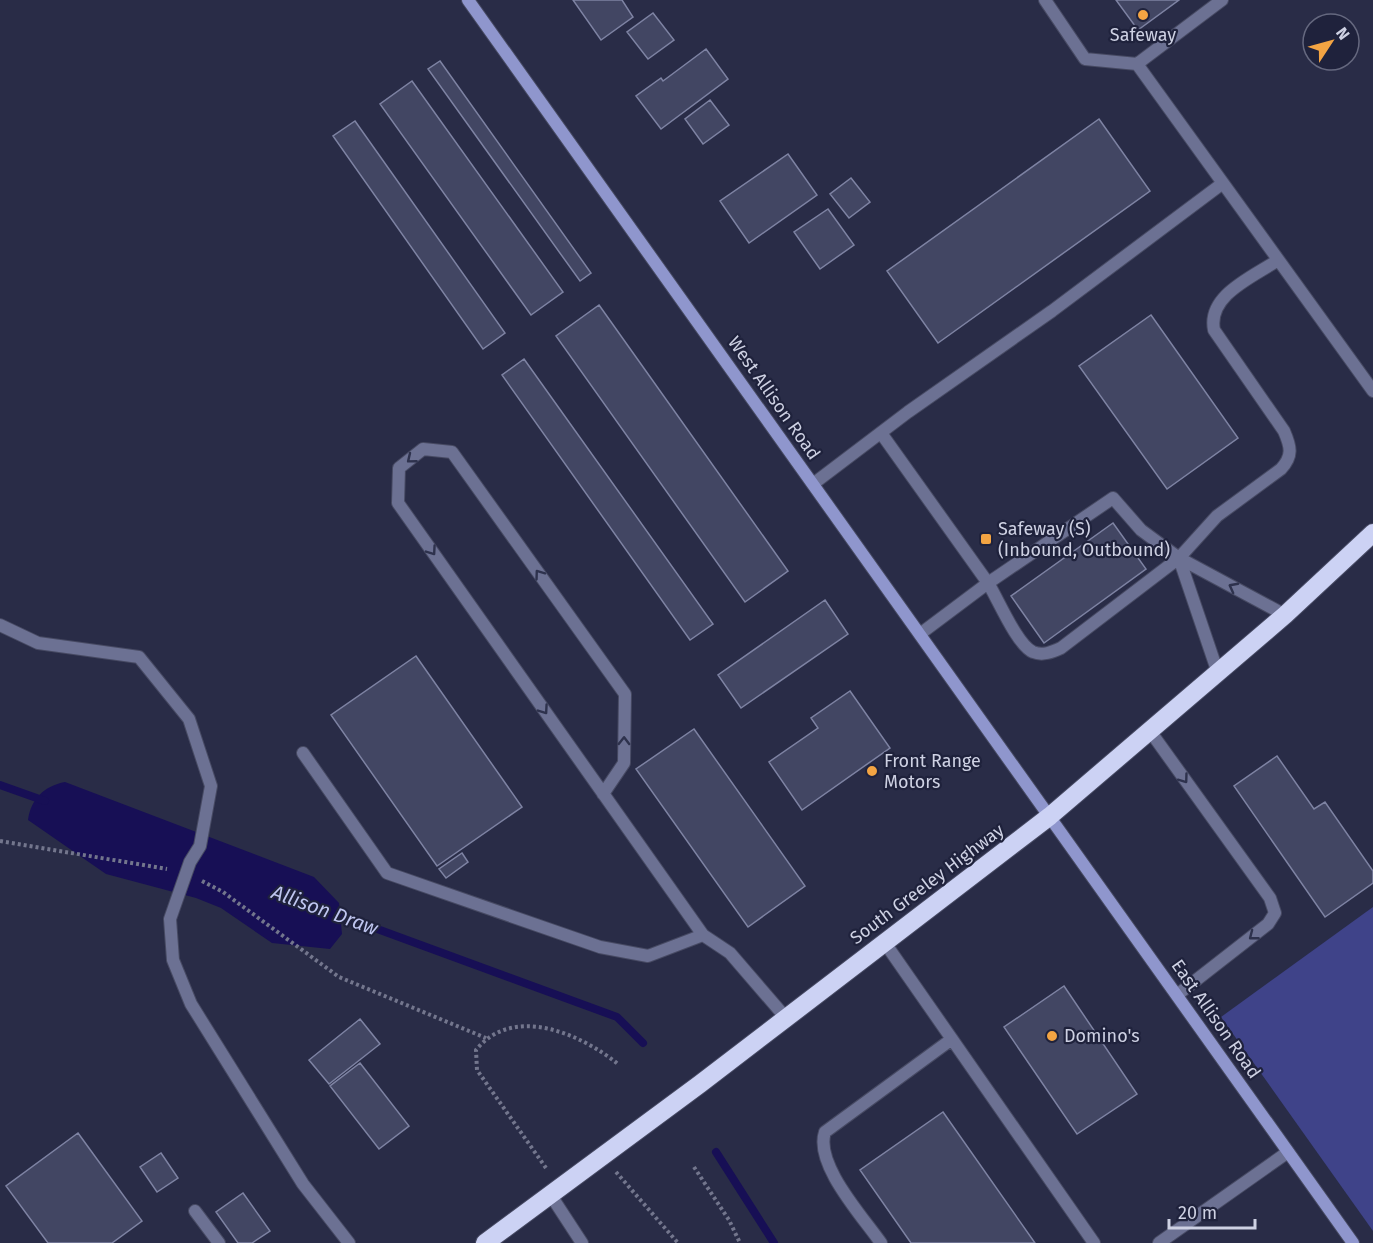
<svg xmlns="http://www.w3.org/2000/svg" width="1373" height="1243" font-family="'Fira Sans',sans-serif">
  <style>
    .green { fill: #3f4389 }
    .water { fill: #170f55 }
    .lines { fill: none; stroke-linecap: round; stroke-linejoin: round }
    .stream { stroke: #170f55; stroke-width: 8 }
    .building { fill: #424663; stroke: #7e83a3; stroke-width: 1.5 }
    .lane-casing { stroke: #474a63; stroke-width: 14 }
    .secondary-casing { stroke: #474a63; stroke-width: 14 }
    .highway-casing { stroke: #474a63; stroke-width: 20 }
    .path { stroke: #73768d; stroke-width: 4; stroke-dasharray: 3 3; stroke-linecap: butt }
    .lane { stroke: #6c7193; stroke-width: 12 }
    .secondary { stroke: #8f96cd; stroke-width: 12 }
    .highway { stroke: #ccd2f4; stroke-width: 18 }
    .oneway { stroke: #2e324d }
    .poi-dot { fill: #f3a443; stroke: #1f223c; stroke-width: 2 }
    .labels { text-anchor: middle; stroke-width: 4.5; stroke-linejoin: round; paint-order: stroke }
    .poi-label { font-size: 18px; fill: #ced1e3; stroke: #1f223c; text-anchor: start }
    .street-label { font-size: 18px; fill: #ced1e3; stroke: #1f223c }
    .water-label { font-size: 20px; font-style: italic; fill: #bfc6f0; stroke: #1f223c }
  </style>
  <rect width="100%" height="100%" fill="#292c47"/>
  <path class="green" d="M1373,907v324l-152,-214z"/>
  <path class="water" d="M65,782l249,95 25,26 3,31 -12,15 -58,-6 -51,-35 -25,-10 -90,-24 -78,-54c3,-21 16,-34 37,-38z"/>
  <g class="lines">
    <path class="stream" d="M0,785l45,16
      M331,912l286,105 26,26
      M716,1152l58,91"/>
  </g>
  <path class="building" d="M573,0h49l11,17 -32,23z
    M1116,0h63l-41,30z
    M653,13l21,27 -26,19 -21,-27z
    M706,49l22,30 -67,50 -25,-33 25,-18 2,3z
    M440,61l151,212 -11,8 -152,-212z
    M412,81l151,211 -32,23 -151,-211z
    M710,100l19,25 -26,19 -18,-25z
    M1099,119l51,72 -212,152 -51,-72z
    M355,121l150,212 -22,16 -150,-213z
    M788,154l29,41 -68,48 -29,-42z
    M851,178l19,24 -21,16 -19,-24z
    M828,209l26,36 -34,24 -26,-37z
    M599,305l189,266 -43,31 -189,-266z
    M1151,315l87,123 -71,51 -88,-123z
    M524,359l189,265 -23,16 -188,-265z
    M1113,523l33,46 -102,74 -33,-47z
    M825,600l23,34 -107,74 -23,-33z
    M416,656l106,151 -85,59 -106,-151z
    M850,691l40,57 -88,62 -33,-48 49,-34 -7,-10z
    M694,729l111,157 -57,41 -112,-158z
    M1277,756l37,53 11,-7 48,69v12l-48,34 -91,-131z
    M462,853l6,9 -22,16 -7,-9z
    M1064,986l73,108 -60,40 -73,-107z
    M360,1019l20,25 -51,40 -20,-24z
    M360,1063l49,63 -30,23 -49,-63z
    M943,1112l92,131h-124l-51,-73z
    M78,1133l64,88 -30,22h-64l-42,-57z
    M161,1153l17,25 -21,14 -17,-25z
    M243,1193l27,38 -18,12h-14l-22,-31z"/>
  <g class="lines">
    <g class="lane-casing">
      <path id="lane" d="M1045,0l40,59 52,5
        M1222,0l-85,64 236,327
        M881,433l107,150 125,-85 28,32 38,28 -118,90c-9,4 -18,8 -28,4 -16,-7 -35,-53 -45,-69l-68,51
        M813,484l95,-72 144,-101 171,-128
        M1179,558l38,-42 64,-47c12,-13 10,-22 3,-38l-70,-101c-7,-35 39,-53 64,-70
        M0,625l38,18 101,14 50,62 22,67 -11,60 -10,16 -20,57 3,41 18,44 112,180 46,59
        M1218,673l-39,-115 106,57
        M1150,731l120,167 5,15 -7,11 -91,71
        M303,753l84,120 213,74 48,9 55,-21
        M603,794l21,-31 1,-69 -173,-242 -29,-3 -24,19 -1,35 305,432 27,18 56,65
        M885,943l209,300
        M550,1194l32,49
        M195,1211l24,32
        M881,1243c-18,-26 -67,-79 -56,-111l127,-93
        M1159,1243l129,-91"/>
    </g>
    <g class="secondary-casing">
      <path id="secondary" d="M468,0l885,1243"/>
    </g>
    <g class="highway-casing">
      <path id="highway" d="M485,1243l215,-159 350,-268 235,-201 88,-82"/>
    </g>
    <path class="path" d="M0,841l167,28
      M202,881l21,11 116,85 147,61
      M694,1167l35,53 11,23
      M546,1168l-69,-98 -1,-20c37,-46 105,-16 142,14
      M616,1172l62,71"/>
    <use href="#lane" class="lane"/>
    <use href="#secondary" class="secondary"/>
    <use href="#highway" class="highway"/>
  </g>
  <defs><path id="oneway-chevron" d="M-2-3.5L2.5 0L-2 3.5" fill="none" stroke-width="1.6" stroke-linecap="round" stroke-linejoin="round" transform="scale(1.5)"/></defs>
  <g class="oneway">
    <use href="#oneway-chevron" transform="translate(411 459) rotate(141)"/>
    <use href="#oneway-chevron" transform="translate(432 551) rotate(55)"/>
    <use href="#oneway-chevron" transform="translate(539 574) rotate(-126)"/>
    <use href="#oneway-chevron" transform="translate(1233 587) rotate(-152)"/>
    <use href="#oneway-chevron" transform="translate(544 710) rotate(55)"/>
    <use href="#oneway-chevron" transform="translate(624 741) rotate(-89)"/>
    <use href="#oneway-chevron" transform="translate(1184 779) rotate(54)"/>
    <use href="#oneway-chevron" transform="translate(1253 936) rotate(142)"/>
  </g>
  <g class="poi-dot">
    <circle cx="1143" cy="15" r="6"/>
    <rect x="980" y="533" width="12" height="12" rx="3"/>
    <circle cx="872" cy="771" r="6"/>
    <circle cx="1052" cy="1036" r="6"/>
  </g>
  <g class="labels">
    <g class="poi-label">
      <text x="1143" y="41" text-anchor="middle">Safeway</text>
      <text x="998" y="535">Safeway (S)<tspan x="998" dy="21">(Inbound, Outbound)</tspan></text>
      <text x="884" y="767">Front Range<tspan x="884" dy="21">Motors</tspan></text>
      <text x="1064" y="1042">Domino's</text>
    </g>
    <g class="street-label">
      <text transform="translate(774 398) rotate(55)" y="6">West Allison Road</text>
      <text transform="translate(927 884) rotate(-37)" y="6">South Greeley Highway</text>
      <text transform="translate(1216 1019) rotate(55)" y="6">East Allison Road</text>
    </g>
    <g class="water-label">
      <text transform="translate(325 910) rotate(20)" y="7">Allison Draw</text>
    </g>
  </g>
  <g transform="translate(1331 42) rotate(54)"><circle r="28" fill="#1f223c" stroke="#65687f" stroke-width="1.5"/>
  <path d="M0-4.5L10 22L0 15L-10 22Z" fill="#f3a443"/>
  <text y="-9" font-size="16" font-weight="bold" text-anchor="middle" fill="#ced1e3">N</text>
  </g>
  <path d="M1169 1219v9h86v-9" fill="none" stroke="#ced1e3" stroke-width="3"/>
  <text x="1178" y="1219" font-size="18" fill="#ced1e3" stroke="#1f223c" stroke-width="4.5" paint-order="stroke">20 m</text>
</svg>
